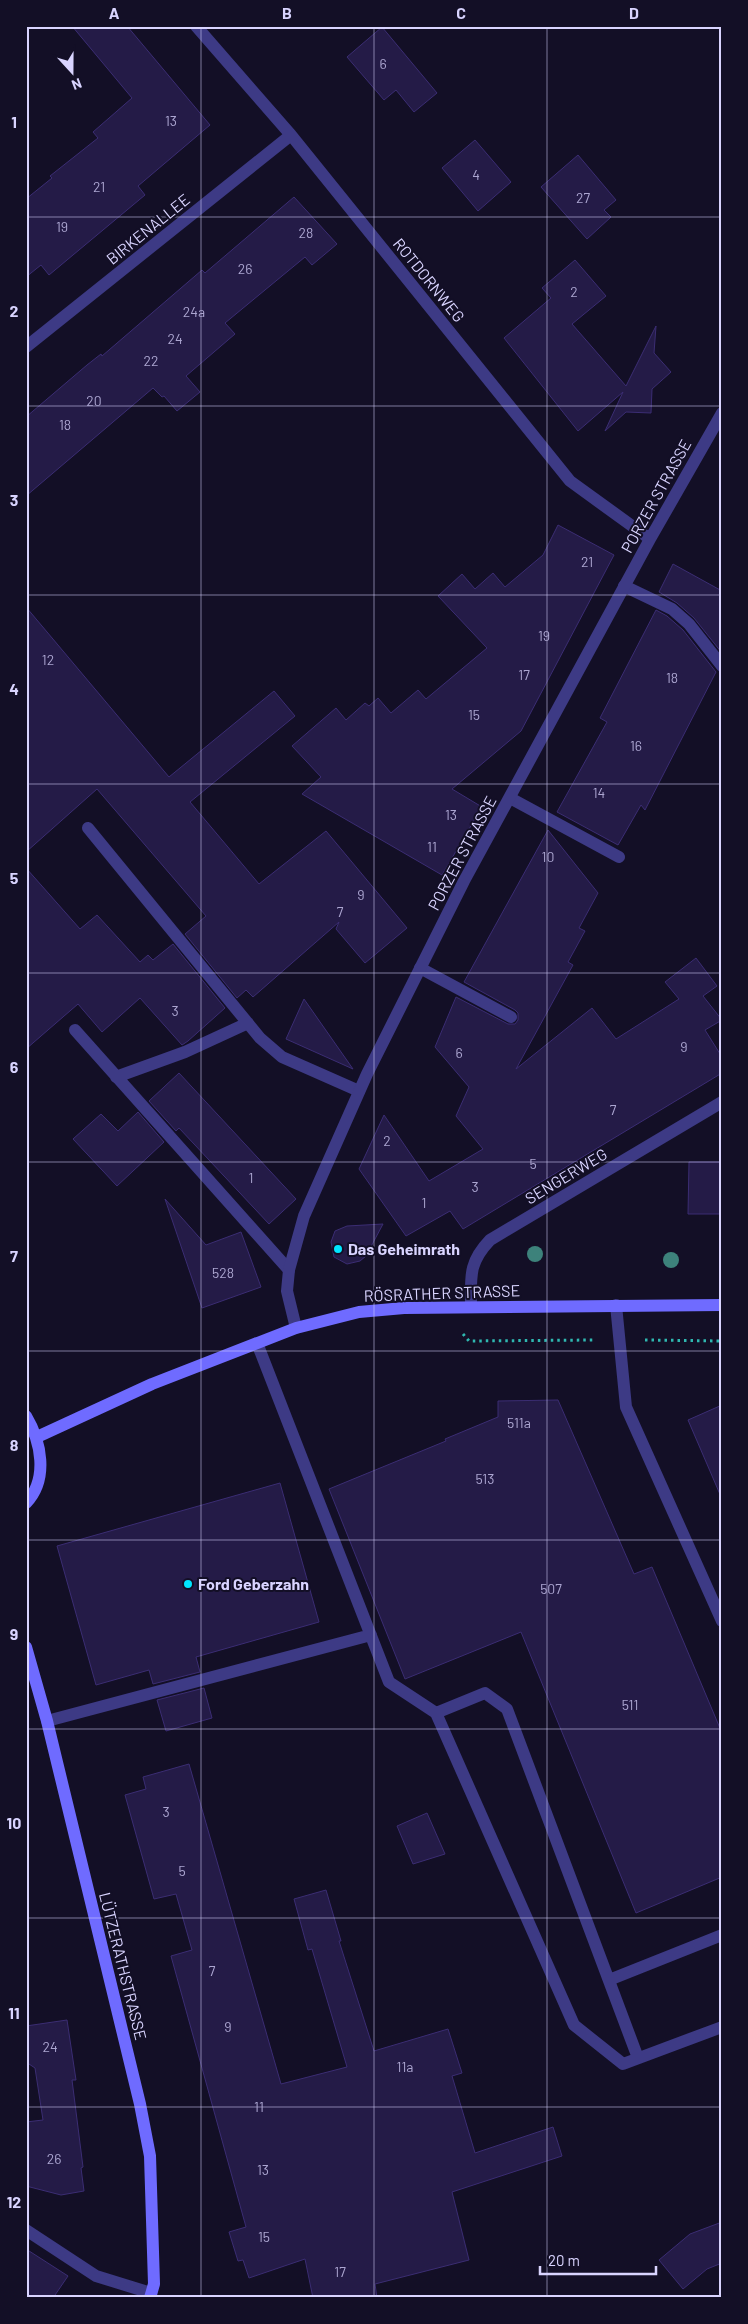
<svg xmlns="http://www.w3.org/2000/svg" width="748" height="2324" font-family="Barlow,sans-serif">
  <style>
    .building { fill: #241b47; stroke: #3b2d73 }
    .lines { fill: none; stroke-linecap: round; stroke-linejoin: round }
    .path { stroke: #2fb8b0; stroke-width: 3; stroke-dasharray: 2.5 4; stroke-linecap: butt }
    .lane { stroke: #3d3a85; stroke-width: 12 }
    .street { stroke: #3d3a85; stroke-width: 12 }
    .secondary { stroke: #6f6bff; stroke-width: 12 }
    .tree { fill: #3d827b }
    .grid { fill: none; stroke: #d9d4ff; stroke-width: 1; stroke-opacity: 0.55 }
    .poi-dot { fill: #00e5ff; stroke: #130f26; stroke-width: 2 }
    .labels { text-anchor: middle; stroke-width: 4; stroke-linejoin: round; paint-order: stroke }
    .number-label { font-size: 14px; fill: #aca6d1 }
    .street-label { font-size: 16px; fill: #d9d4ff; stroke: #130f26 }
    .poi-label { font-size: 16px; font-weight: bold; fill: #d9d4ff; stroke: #130f26; text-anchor: start }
    .neatline { fill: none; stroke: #d9d4ff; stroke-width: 2 }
    .grid-label { font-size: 16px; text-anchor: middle; font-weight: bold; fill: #d9d4ff }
  </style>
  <rect width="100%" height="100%" fill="#130f26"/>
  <path class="building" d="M72,26h55l83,99 -72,61 7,9 -96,80 -8,-10 -15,12v-78l26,-21 -2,-2 48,-38 -5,-6 39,-34z
    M382,27l55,66 -23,19 -18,-22 -12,10 -37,-43z
    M475,140l36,42 -33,29 -36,-43z
    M578,155l38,45 -12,10 7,7 -24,22 -46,-52z
    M294,197l43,47 -25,21 -7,-8 -80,66 10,11 -49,42 14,16 -23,19 -13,-15 -2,1 -9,-9 -127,108v-79l61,-52 14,-11 1,2 100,-86 3,3z
    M575,260l31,36 -34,28 54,62 30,-60 -2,27 17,19 -19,17 -1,24 -25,-1 -21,19 18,-39 -45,39 -74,-93 47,-40 -9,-10z
    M558,525l56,30 -93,176 -69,58 30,18 -40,68 -140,-81 19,-17 -29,-31 44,-38 10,12 19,-17 4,3 9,-8 13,15 27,-23 8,9 61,-51 -49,-52 24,-22 13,15 18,-16 12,14 38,-32z
    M673,564l49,27v62l-28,-35 -17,-15 -18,-11z
    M26,607l143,170 105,-86 21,25 -105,86 69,82 67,-53 81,97 -42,35 -29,-34 3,-7 -86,75 -7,-7 -9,8 -52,-64 21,-18 -109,-127 -71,63z
    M656,610l11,6 16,14 33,42 -71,138 -4,-5 -23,40 -61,-33 50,-90 -7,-4z
    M548,830l50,63 -19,35 6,3 -17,31 5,3 -57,104 76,-61 24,31 63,-40 -14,-17 31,-24 21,28 -14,10 19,24 -17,10 17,27v16l-259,156 -13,-18 -44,25 -47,-67 25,-54 45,66 54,-32 -27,-33 13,-29 -34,-40 21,-50 52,27h7l3,-4v-7l-3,-3 -51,-28z
    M26,868l54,61 17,-14 43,47 8,-7 5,5 20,-16 52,64 -37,33 -6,4 -42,-47 -38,34 -24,-28 -52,45z
    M304,999l49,70 -67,-30z
    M179,1073l117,126 -27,25 -90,-96 -3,3 -27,-30z
    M138,1112l26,30 -47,44 -44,-47 28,-25 17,17z
    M689,1162h33v52h-34z
    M165,1199l41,46 35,-13 20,55 -59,21z
    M383,1224l-17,32 -6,5 -13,3 -13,-7 -3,-15 4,-11 12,-5z
    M558,1400l76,174 18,-7 70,166v144l-86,36 -115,-281 -116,47 -76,-190 117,-48 -1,-2 53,-22v-16z
    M722,1405v94l-34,-79z
    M280,1483l39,139 -123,35 4,15 -47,12 -4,-14 -53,15 -39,-139z
    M204,1688l8,30 -46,13 -9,-31z
    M189,1764l92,320 66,-17 -35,-118 -4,1 -14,-51 32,-9 15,51h-2l35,110 74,-22 14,44 -10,3 23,77 78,-26 9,29 -110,36 17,68 -94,24 2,14h-64l-8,-39 -56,19 -6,-18 -5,1 -9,-29 17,-5 -75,-271 21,-6 -16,-56 -22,5 -29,-104 21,-6 -3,-12z
    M427,1813l18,41 -32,10 -16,-38z
    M67,2020l9,60h-4l11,87 -2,1 3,23 -23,4 -35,-9v-64l17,-2 -8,-52 -9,-6v-36z
    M722,2222v41l-15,6 -24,20 -24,-29 31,-26z
    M26,2249l42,27 -15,22h-27z"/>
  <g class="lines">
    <path class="path" d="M463,1334l6,7 124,-1
      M645,1340l77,1"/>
    <path class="lane" d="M624,586l48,23 17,15 33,42
      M510,798l109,59
      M88,828l172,210 22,19 77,34
      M420,968l91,49
      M75,1030l214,240
      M116,1077l69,-25 63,-29
      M616,1305l10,102 96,214
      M257,1343l132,339 47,31 138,312 49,39 99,-37
      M436,1713l49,-20 22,16 131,349
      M47,1721l324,-86
      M609,1980l113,-45
      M26,2230l70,46 55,17"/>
    <path class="street" d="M196,26l95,109 279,346 80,58
      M26,347l265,-212
      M471,1307c0,-30 -3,-44 19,-67l232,-138
      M296,1328l-9,-37 2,-21 15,-54 63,-142 97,-193 186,-342 72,-126"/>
    <path class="secondary" d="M26,1416c15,25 23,63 0,87
      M37,1437l115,-53 144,-56 63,-16 45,-4 318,-3
      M26,1647l21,74 93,383 10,52 4,128 -4,14"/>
  </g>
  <g class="tree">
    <circle cx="535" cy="1254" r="8"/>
    <circle cx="671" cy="1260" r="8"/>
  </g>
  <path class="grid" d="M201,26v2272M374,26v2272M547,26v2272M26,217h696M26,406h696M26,595h696M26,784h696M26,973h696M26,1162h696M26,1351h696M26,1540h696M26,1729h696M26,1918h696M26,2107h696"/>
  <g class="poi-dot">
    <circle cx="338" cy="1249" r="5"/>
    <circle cx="188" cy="1584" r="5"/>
  </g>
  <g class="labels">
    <g class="number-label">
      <text x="383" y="69">6</text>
      <text x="171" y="126">13</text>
      <text x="476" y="180">4</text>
      <text x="99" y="192">21</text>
      <text x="583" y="203">27</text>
      <text x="62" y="232">19</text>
      <text x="306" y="238">28</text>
      <text x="245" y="274">26</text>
      <text x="574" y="297">2</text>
      <text x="194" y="317">24a</text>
      <text x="175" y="344">24</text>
      <text x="151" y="366">22</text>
      <text x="94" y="406">20</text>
      <text x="65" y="430">18</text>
      <text x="587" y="567">21</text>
      <text x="544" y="641">19</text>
      <text x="48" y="665">12</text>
      <text x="524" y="680">17</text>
      <text x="672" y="683">18</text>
      <text x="474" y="720">15</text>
      <text x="636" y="751">16</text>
      <text x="599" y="798">14</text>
      <text x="451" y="820">13</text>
      <text x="432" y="852">11</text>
      <text x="548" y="862">10</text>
      <text x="361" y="900">9</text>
      <text x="340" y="917">7</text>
      <text x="175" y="1016">3</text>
      <text x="684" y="1052">9</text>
      <text x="459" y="1058">6</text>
      <text x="613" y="1115">7</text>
      <text x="387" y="1146">2</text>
      <text x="533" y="1169">5</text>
      <text x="251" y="1183">1</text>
      <text x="475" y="1192">3</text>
      <text x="424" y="1208">1</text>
      <text x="223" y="1278">528</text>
      <text x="519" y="1428">511a</text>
      <text x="485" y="1484">513</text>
      <text x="551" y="1594">507</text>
      <text x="630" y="1710">511</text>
      <text x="166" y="1817">3</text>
      <text x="182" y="1876">5</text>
      <text x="212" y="1976">7</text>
      <text x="228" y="2032">9</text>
      <text x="50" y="2052">24</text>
      <text x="405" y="2072">11a</text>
      <text x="259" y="2112">11</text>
      <text x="54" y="2164">26</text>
      <text x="263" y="2175">13</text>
      <text x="264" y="2242">15</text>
      <text x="340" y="2277">17</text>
    </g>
    <g class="street-label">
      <text transform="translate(148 229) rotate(-39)" y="6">BIRKENALLEE</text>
      <text transform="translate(429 280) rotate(51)" y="6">ROTDORNWEG</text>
      <text transform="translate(656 496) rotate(-61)" y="6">PORZER STRASSE</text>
      <text transform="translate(462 853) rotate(-62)" y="6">PORZER STRASSE</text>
      <text transform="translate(566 1176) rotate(-31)" y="6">SENGERWEG</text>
      <text transform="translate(442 1293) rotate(-2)" y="6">RÖSRATHER STRASSE</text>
      <text transform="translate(123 1966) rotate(76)" y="6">LÜTZERATHSTRASSE</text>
    </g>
    <g class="poi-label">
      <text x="348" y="1255">Das Geheimrath</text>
      <text x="198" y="1590">Ford Geberzahn</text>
    </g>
  </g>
  <rect width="748" height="2324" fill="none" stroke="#130f26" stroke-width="55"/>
  <g transform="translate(72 72) rotate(159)" stroke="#130f26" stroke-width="4" paint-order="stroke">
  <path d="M0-4L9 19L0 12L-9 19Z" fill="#d9d4ff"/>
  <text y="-8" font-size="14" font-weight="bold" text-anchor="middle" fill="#d9d4ff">N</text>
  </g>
  <path d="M540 2266v8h116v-8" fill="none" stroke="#d9d4ff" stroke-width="2.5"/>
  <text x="548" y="2266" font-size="15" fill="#d9d4ff" stroke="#130f26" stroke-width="4" paint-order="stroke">20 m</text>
  <rect x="28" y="28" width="692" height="2268" class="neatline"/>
  <g class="grid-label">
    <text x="114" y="19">A</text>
    <text x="287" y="19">B</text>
    <text x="461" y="19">C</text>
    <text x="634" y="19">D</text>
    <text x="14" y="128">1</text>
    <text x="14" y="317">2</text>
    <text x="14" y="506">3</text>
    <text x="14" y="695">4</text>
    <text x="14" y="884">5</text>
    <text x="14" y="1073">6</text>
    <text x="14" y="1262">7</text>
    <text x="14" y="1451">8</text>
    <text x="14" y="1640">9</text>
    <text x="14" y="1829">10</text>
    <text x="14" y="2019">11</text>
    <text x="14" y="2208">12</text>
  </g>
</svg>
